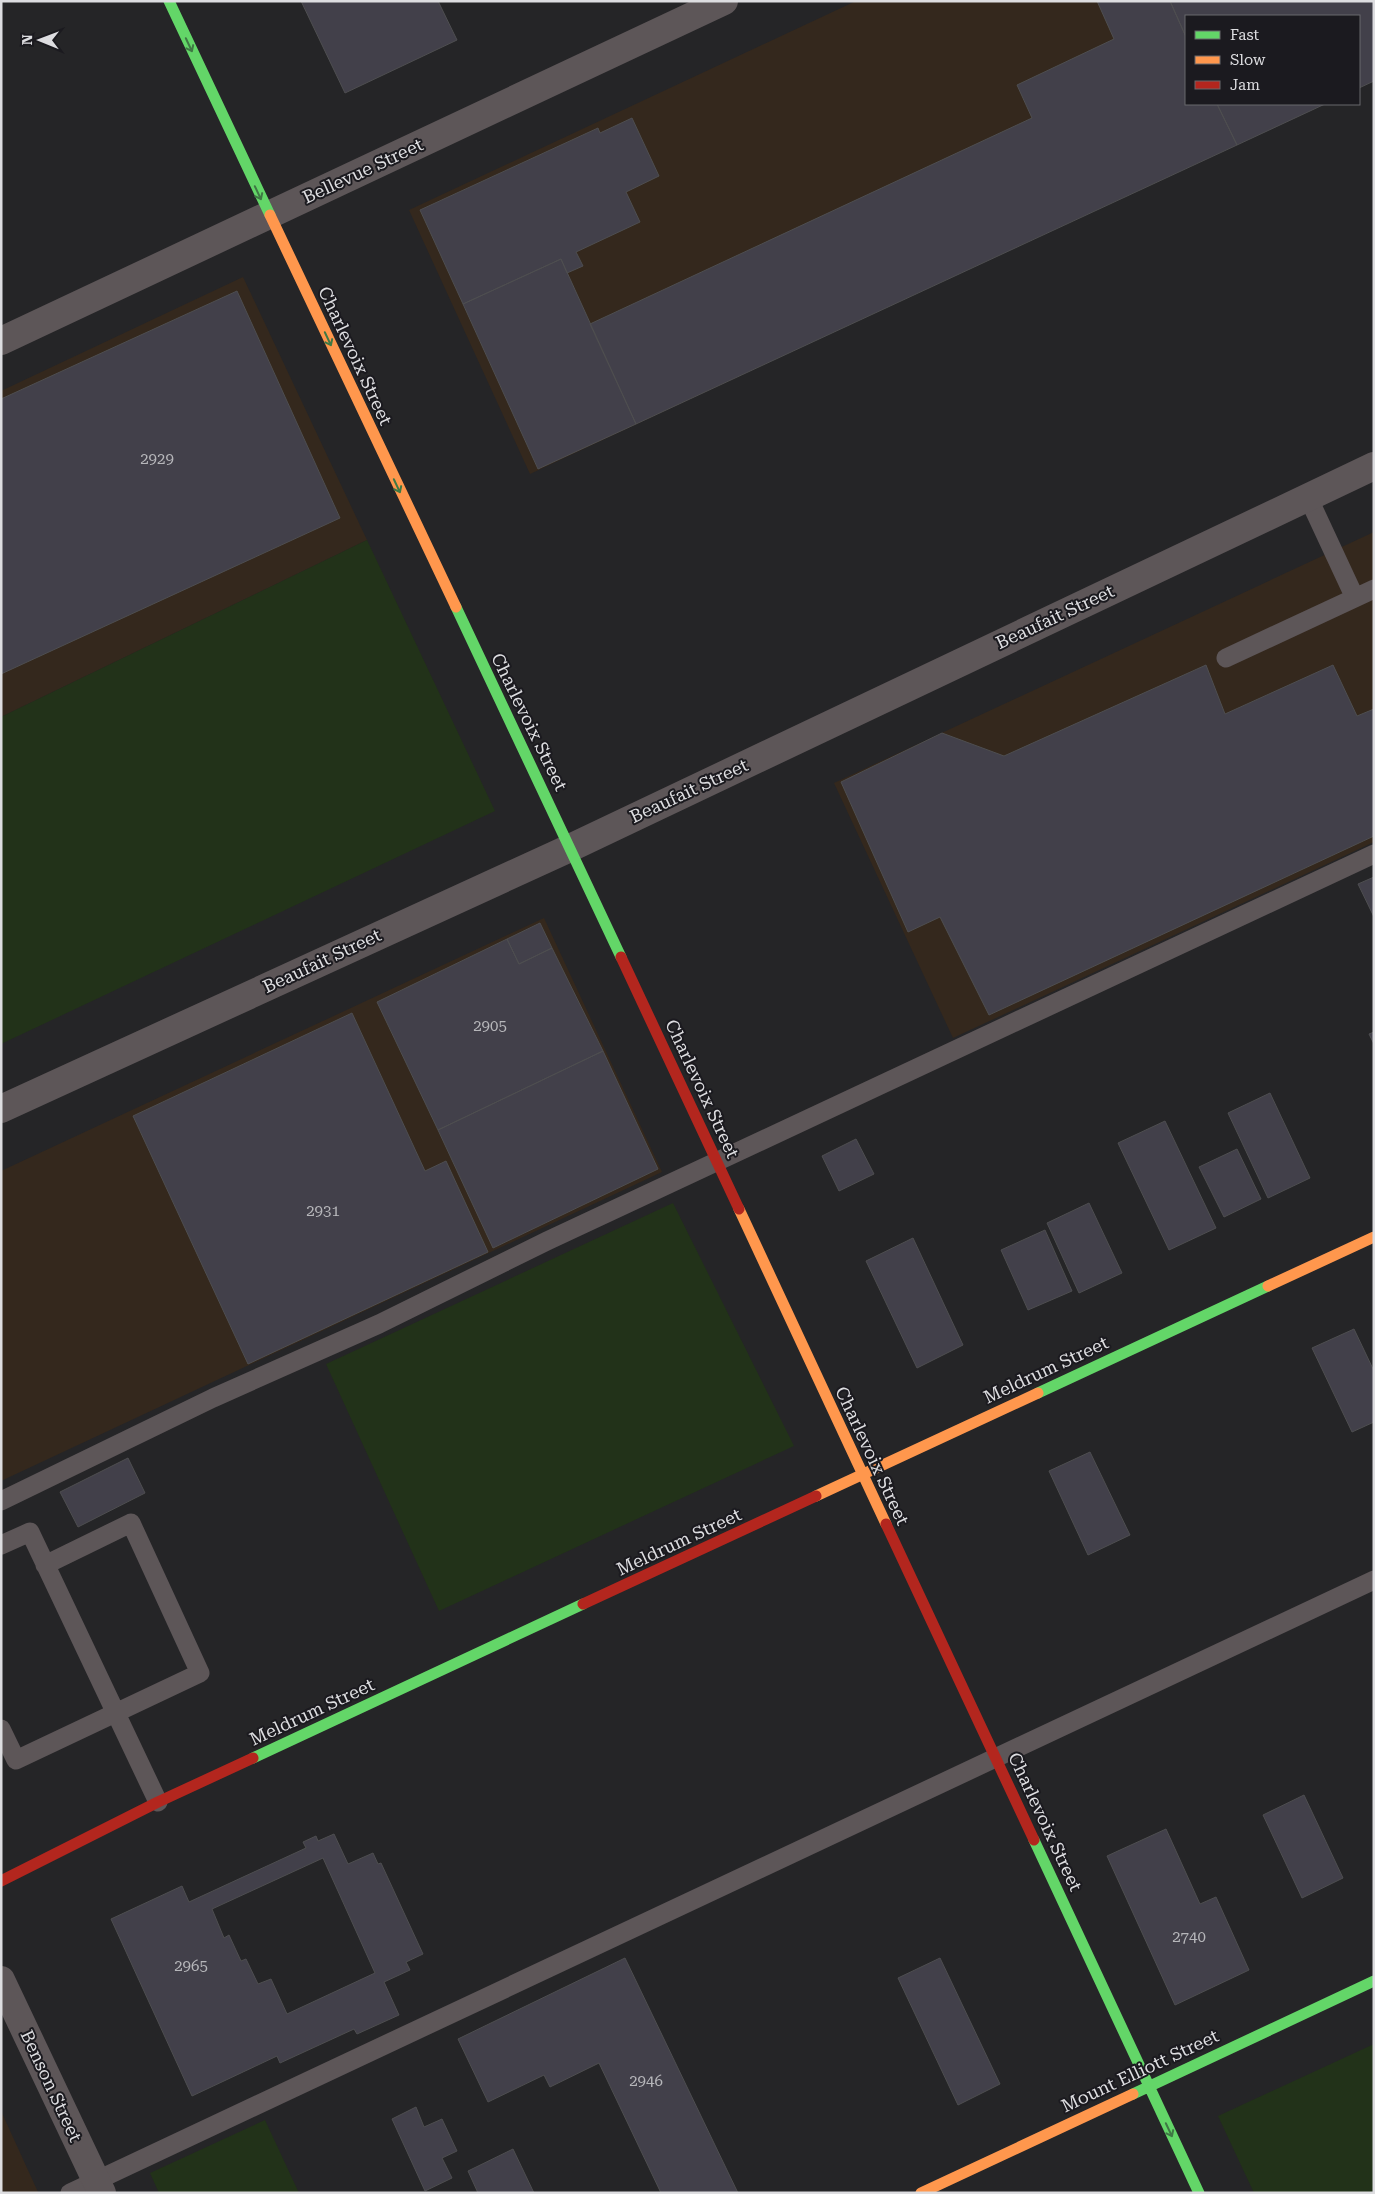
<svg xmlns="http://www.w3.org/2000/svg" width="1375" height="2194" font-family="'Roboto Serif',serif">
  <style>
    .industrial { fill: #34281d }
    .green { fill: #223219 }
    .building { fill: #42404a; stroke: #4e4e50; fill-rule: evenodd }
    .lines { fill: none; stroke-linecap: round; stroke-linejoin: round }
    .lane { stroke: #5d5658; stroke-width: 19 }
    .street { stroke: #5d5658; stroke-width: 28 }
    .fast { stroke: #63d668; stroke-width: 11 }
    .slow { stroke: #ff974d; stroke-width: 11 }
    .jam { stroke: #b3261e; stroke-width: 11 }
    .oneway { stroke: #3f7844 }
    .labels { text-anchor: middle; stroke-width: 4; stroke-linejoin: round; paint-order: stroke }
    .number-label { font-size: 15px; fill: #b6b6ba }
    .street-label { font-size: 18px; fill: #dddde0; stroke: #1b1a1f }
  </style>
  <rect width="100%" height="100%" fill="#252527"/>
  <path class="industrial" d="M856,1h518v78l-15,7v-70h-173v88h134l-790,370 -121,-264z
    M243,277l124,263 -366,177v-326z
    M1374,532v310l-421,196 -119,-255z
    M544,918l118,254 -661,309v-310z
    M1,2111l37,81 -2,1h-35z"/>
  <path class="green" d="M367,540l128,271 -494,233v-327z
    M673,1203l121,243 -355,165 -113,-247z
    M1374,2044v149h-120l-36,-77z
    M265,2120l34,73h-140l-9,-20z"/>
  <path class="building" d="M301,1h137l19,39 -112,53z
    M1097,1h73l16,36v67h31l20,41 -601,279 -46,-100 442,-206 -15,-33 97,-46z
    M1170,1h204v80l-15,7v-72h-173v21z
    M1217,104h108l-88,41z
    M632,118l27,58 -33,16 14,30 -64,30 7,14 -16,7 -6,-14 -98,45 -43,-94 178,-82 2,5z
    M561,259l75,165 -98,45 -75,-165z
    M237,291l103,227 -339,156v-275z
    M1206,665l19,49 108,-49 24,51 17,-7v127l-385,179 -49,-98 -32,15 -67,-150 101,-49 62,23z
    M1374,877v40l-16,-33z
    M540,923l12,25 -33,16 -12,-25z
    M507,939l12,25 33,-16 51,103 -165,79 -61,-128z
    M352,1013l73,158 21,-10 42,91 -240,112 -115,-248z
    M1374,1032v12l-5,-10z
    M603,1051l55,118 -165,79 -55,-118z
    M1270,1093l40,85 -42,20 -40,-85z
    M1165,1121l51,107 -47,22 -51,-107z
    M856,1139l18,35 -35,17 -17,-35z
    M1237,1149l24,50 -37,18 -25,-50z
    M1089,1203l33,70 -43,20 -32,-70z
    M1045,1230l27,61 -44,19 -27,-60z
    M913,1238l50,107 -46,23 -51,-107z
    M1354,1329l20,42v51l-22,10 -40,-84z
    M1090,1452l40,83 -42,20 -39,-84z
    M128,1458l17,35 -67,34 -18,-35z
    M1304,1795l39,83 -41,20 -39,-83z
    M1166,1829l34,75 16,-7 33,73 -74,35 -68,-149z
    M334,1834l14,30 25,-11 5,11 3,-1 42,91 -17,8 4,8 -26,12 15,33 -42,19 -3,-5 -74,34 -3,-7 -85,40 -81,-177 71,-33 7,16 117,-54 -3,-6 13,-6 2,5zM323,1858l52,115 -88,41 -16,-35 -13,5 -12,-25 -5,2 -12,-26 -5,3 -12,-29z
    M625,1958l113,235h-77l-62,-130 -49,24 -6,-12 -56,27 -30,-63z
    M940,1958l60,126 -42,21 -60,-127z
    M416,2107l8,20 18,-8 15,32 -15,7 10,20 -27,13 -33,-72z
    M513,2149l21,44h-56l-10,-22z"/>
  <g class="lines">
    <path class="lane" d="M1308,497l47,101
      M1226,658l148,-69
      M1,1501l212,-103 166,-74 168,-83 827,-387
      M1,1545l29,-13 128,270
      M1,1729l15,31 184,-87 -69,-150 -86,42
      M70,2193l1304,-613"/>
    <path class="street" d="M1,341l723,-340
      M1,1109l569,-261 804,-382
      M1,1980l101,213"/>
    <path class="fast" d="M169,1l101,214
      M456,607l165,350
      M1038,1393l230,-107
      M253,1758l330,-154
      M1034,1840l165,353
      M1133,2094l241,-113"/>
    <path class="slow" d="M270,215l186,392
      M739,1209l147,315
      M1268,1286l106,-49
      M816,1496l222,-103
      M921,2193l212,-99"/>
    <path class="jam" d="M621,957l118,252
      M886,1524l148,316
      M583,1604l233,-108
      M1,1881l157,-79 95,-44"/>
  </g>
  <defs><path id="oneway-shaft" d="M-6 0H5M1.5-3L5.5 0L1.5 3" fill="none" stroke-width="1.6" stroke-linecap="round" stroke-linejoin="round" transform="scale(1.25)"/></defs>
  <g class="oneway">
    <use href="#oneway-shaft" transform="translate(189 45) rotate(65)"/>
    <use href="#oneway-shaft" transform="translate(258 193) rotate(65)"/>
    <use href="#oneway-shaft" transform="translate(328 339) rotate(65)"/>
    <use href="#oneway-shaft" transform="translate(397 486) rotate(65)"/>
    <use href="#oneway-shaft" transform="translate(1169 2130) rotate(65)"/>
  </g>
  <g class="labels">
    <g class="number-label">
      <text x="157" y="464">2929</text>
      <text x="490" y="1031">2905</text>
      <text x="323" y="1216">2931</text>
      <text x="1189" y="1942">2740</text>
      <text x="191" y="1971">2965</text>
      <text x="646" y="2086">2946</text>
    </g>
    <g class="street-label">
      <text transform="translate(363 171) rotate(-25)" y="6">Bellevue Street</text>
      <text transform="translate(355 356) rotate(65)" y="6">Charlevoix Street</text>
      <text transform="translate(1055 617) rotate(-25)" y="6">Beaufait Street</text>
      <text transform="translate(529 722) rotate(64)" y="6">Charlevoix Street</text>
      <text transform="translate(689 791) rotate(-25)" y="6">Beaufait Street</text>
      <text transform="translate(322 961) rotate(-25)" y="6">Beaufait Street</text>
      <text transform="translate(702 1089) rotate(65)" y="6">Charlevoix Street</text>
      <text transform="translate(1046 1370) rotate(-25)" y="6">Meldrum Street</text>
      <text transform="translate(872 1456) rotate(65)" y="6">Charlevoix Street</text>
      <text transform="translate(679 1542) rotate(-25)" y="6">Meldrum Street</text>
      <text transform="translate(312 1712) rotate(-25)" y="6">Meldrum Street</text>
      <text transform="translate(1045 1822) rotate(65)" y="6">Charlevoix Street</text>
      <text transform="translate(1140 2071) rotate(-25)" y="6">Mount Elliott Street</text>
      <text transform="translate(51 2086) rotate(65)" y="6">Benson Street</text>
    </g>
  </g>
  <rect width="1375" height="2194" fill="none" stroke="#dddde0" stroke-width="5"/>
  <rect x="1185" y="15" width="175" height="90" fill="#1b1a1f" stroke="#69686c"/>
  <rect x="1195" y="31" width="25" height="8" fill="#63d668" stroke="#69686c"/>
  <text x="1230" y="40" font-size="15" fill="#dddde0">Fast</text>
  <rect x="1195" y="56" width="25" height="8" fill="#ff974d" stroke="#69686c"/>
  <text x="1230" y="65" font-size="15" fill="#dddde0">Slow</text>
  <rect x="1195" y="81" width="25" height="8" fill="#b3261e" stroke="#69686c"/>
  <text x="1230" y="90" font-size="15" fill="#dddde0">Jam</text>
  <g transform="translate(40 40) rotate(271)" stroke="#1b1a1f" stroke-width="4" paint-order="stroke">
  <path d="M0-4L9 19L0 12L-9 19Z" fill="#dddde0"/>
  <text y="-8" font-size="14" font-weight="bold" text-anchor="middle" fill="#dddde0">N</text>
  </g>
</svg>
